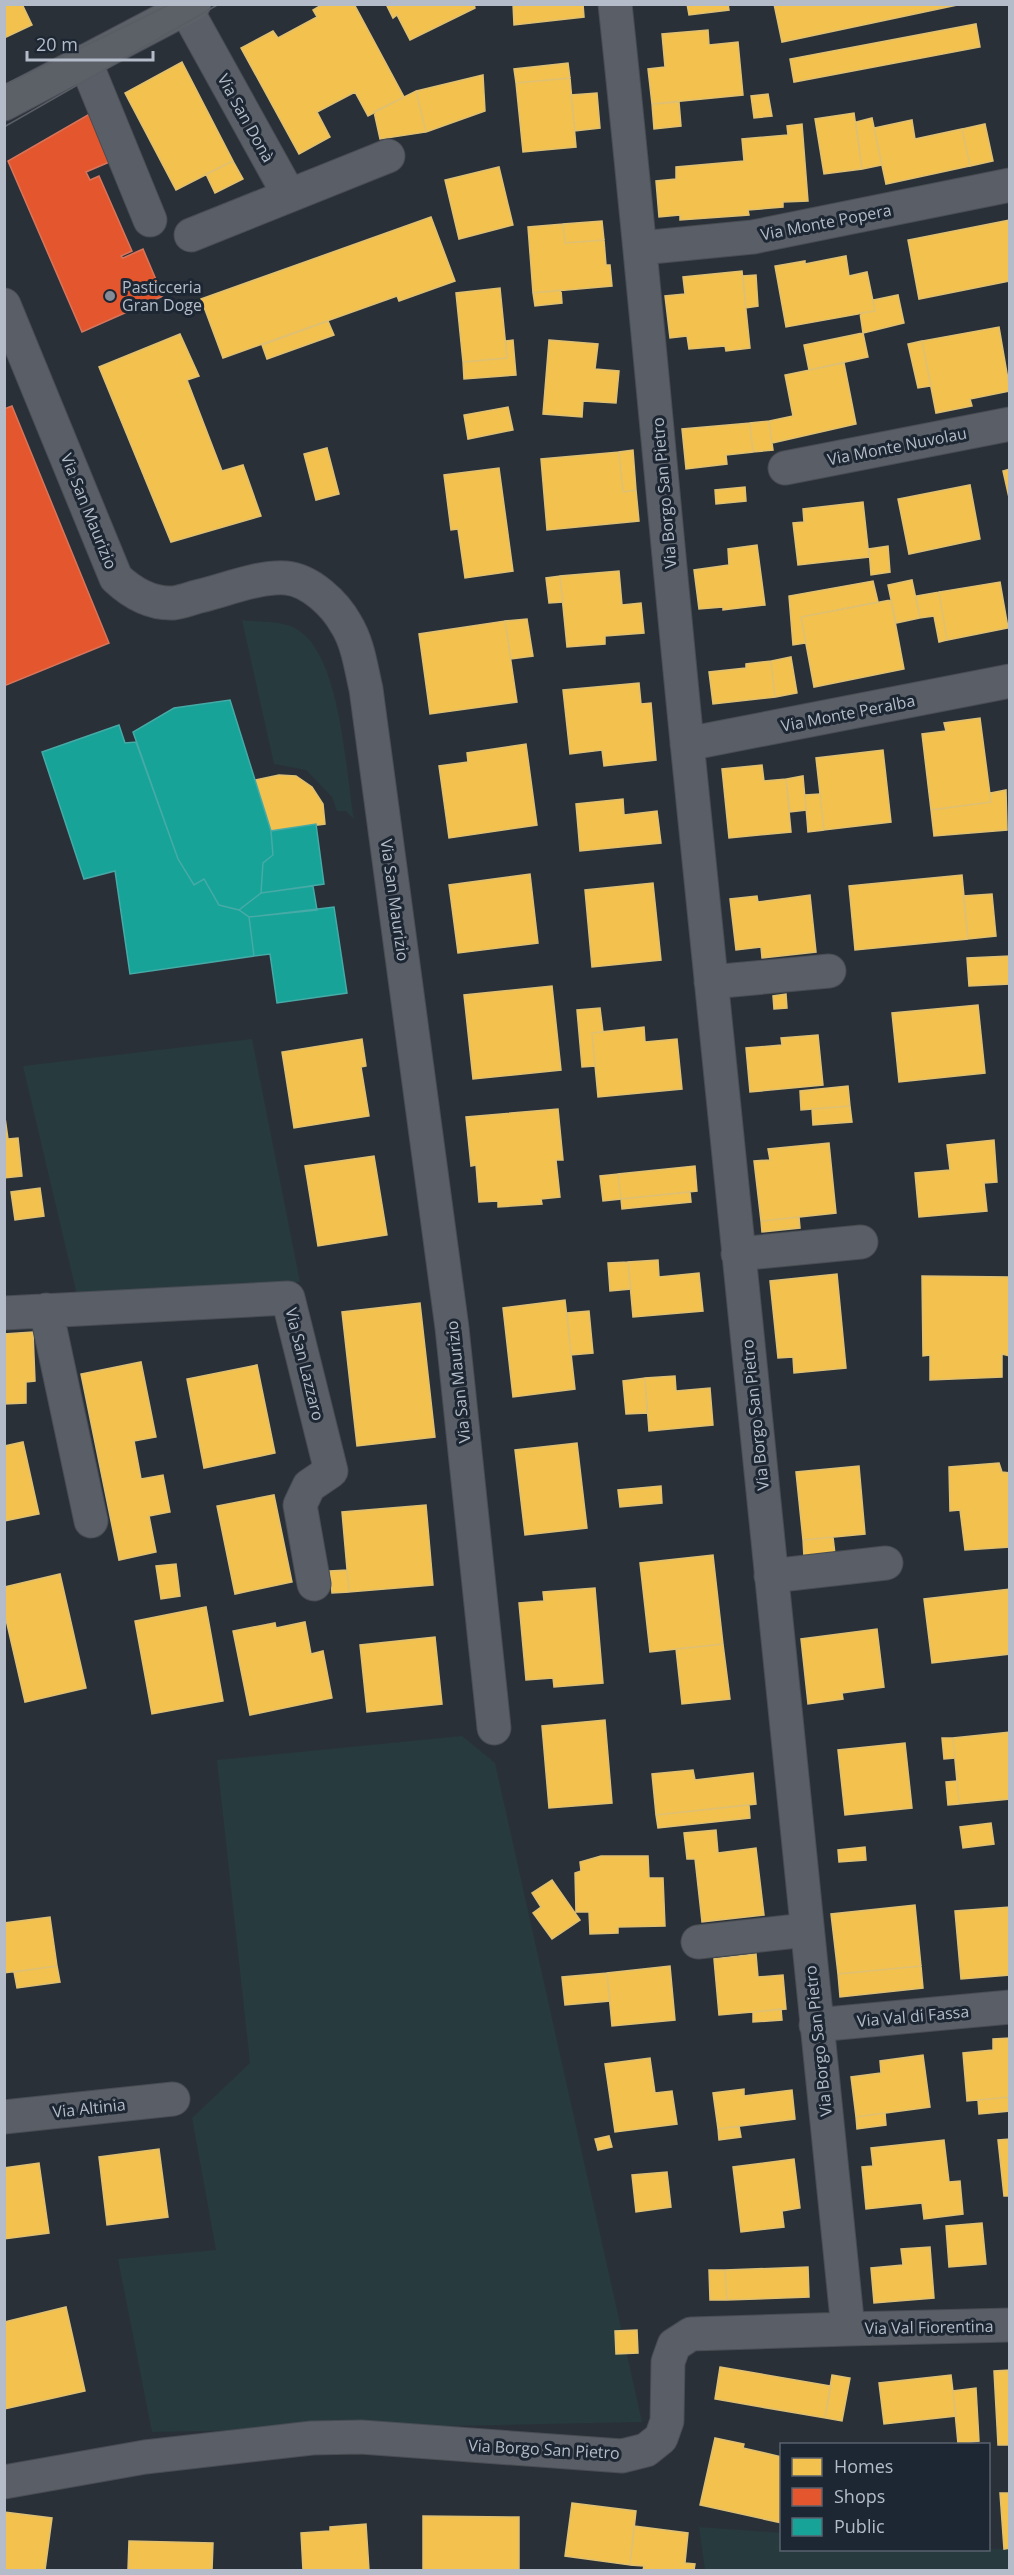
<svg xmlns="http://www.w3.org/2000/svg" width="1014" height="2575" font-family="'Open Sans',sans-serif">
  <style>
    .green { fill: #273a3e }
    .homes { fill: #f2c14e; stroke: #dfc073; stroke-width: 1.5 }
    .shops { fill: #e4572e; stroke: #d6755c; stroke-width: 1.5 }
    .public { fill: #17a398; stroke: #46aaa7; stroke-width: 1.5 }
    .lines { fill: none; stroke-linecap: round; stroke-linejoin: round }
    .minor-casing { stroke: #484c53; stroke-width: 35 }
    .major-casing { stroke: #484c55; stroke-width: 35 }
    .minor { stroke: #5a5e66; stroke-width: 33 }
    .major { stroke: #5c6168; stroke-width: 33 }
    .tram { stroke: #595d64; stroke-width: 1.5 }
    .poi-dot { fill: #848b96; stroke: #1d2633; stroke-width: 2 }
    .labels { text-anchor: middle; stroke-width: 6; stroke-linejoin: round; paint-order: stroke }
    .street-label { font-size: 16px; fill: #b4bcc9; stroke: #1d2633 }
    .poi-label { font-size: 16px; fill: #b4bcc9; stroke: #1d2633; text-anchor: start }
  </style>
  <rect width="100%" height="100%" fill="#2a3038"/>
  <path class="green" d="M242,620c15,2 37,1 51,7 49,23 52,145 61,192l-8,-8h-9l-5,-14 -26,-27 -32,-6z
    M252,1039l48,243 -223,13 -54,-229z
    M462,1736l33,27 147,659 -490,10 -34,-173 98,-9 -24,-132 58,-55 -33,-303z
    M699,2527l82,6 1,17 227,-1v21h-304z"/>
  <path class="homes" d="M4,4h18l10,21 -28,13z
    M323,4h31l50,93 -36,19 -13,-24 -38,20 13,25 -31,17 -58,-106 32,-17 5,7 39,-21 -4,-7z
    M386,4h88l1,4 -65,32 -13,-25 -4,3z
    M513,4h70l1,13 -70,8z
    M687,4h41l1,6 -40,5z
    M774,4h188l-180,38z
    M976,24l4,23 -186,35 -4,-23z
    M708,30l1,15 29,-3 5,53 -91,9 -4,-35 17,-2 -3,-33z
    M182,62l51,99 -57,29 -51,-97z
    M568,63l2,15 -54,5 -2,-14z
    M483,75l2,36 -59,21 -10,-41z
    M570,78l6,69 -53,5 -7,-69z
    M416,91l10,41 -46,7 -6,-27z
    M597,93l3,35 -25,3 -4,-36z
    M768,94l4,22 -18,2 -3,-22z
    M679,102l2,24 -27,3 -2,-25z
    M854,113l8,56 -38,5 -9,-55z
    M872,118l10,47 -20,4 -6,-47z
    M912,120l3,19 47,-10 8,37 -84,18 -12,-56z
    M802,124l6,77 -25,1v5l-35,3 1,5 -69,5v-5l-21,2 -3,-36 20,-2v-12l68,-6 -2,-22 46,-4 -1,-9z
    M985,124l8,37 -23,5 -8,-37z
    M233,161l10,18 -28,14 -9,-19z
    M499,167l14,58 -54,14 -14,-59z
    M431,217l24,64 -56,20 -2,-5 -174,62 -22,-59z
    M1010,220v61l-91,18 -11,-59z
    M602,221l2,19 -39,3 -2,-19z
    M563,224l2,19 39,-3 2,25h4l2,21 -79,7 -5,-66z
    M846,256l3,20 18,-4 8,39 -89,16 -11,-61 30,-5v3z
    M742,271l8,77 -24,3 -1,-5 -36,3 -2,-13 -17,2 -5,-42 20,-2 -2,-17z
    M756,275l2,31 -12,2 -3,-32z
    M500,288l7,70 -44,4 -7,-69z
    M561,290l1,13 -27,3 -2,-13z
    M898,295l6,28 -41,10 -3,-20 15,-2 -2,-11z
    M328,321l6,14 -67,24 -5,-14z
    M999,327l11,64 -40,8 2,7 -36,7 -14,-72z
    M863,333l5,24 -59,13 -5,-25z
    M180,334l19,42 -12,4 35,91 21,-6 18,51 -90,26 -72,-175z
    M513,340l3,35 -52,4 -1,-17 44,-4 -1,-17z
    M549,340l49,4 -3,25 24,2 -3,32 -33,-2 -1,16 -39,-3z
    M922,341l9,45 -13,2 -10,-44z
    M844,363l12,61 -84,19 -3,-22 24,-5 -8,-41z
    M508,407l5,23 -45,9 -4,-24z
    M769,421l4,29 -20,2 -3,-29z
    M750,423l3,29 -27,3 1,9 -41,5 -4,-40z
    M327,448l12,46 -23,6 -12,-46z
    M633,450l3,40 -13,2 -4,-40z
    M619,452l4,40 13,-2 3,31 -92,9 -6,-71z
    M499,468l14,103 -48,7 -7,-49 -7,1 -7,-55z
    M1010,469v33l-7,-31z
    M970,485l10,54 -71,15 -11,-55z
    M745,487l1,14 -30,3 -1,-14z
    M863,502l6,55 -71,8 -5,-42 11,-1 -1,-13z
    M757,545l8,60 -42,5v-3l-24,2 -5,-39 35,-5 -1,-16z
    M888,546l2,26 -19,3 -2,-26z
    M619,571l3,34 19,-2 3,30 -39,3v8l-38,3 -7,-71z
    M560,576l3,26 -14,1 -3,-25z
    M912,580l8,38 -24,5 -8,-38z
    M873,581l5,21 -77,15 5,26 -13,2 -4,-49z
    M1000,582l8,46 -61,12 -8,-48z
    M939,592l8,48 -8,2 -5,-26 -14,2 -4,-22z
    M891,600l13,69 -90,18 -13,-70z
    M527,619l6,37 -22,3 -6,-38z
    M505,621l12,81 -87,12 -11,-80z
    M791,657l6,36 -22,4 -4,-36z
    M771,661l4,36 -62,7 -4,-32 37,-4v-4z
    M639,683l2,21 10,-1 5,57 -52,6 -2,-16 -32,4 -7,-64z
    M980,718l11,84 -60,8 -9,-76 24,-3 -2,-8z
    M526,744l11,81 -88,13 -10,-72 29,-4 -1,-9z
    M883,750l8,72 -67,8 -8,-72z
    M762,765l2,16 22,-2 5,53 -62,6 -7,-69z
    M279,775l17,1 16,11 11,17 2,20 -54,7 -16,-51z
    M803,776l3,34 -16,2 -4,-33z
    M1006,790l1,40 -73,6 -3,-26 60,-8 -1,-9z
    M820,794l4,36 -16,2 -3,-37z
    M623,799l1,16 33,-4 4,32 -81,8 -4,-47z
    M530,874l8,69 -80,10 -9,-68z
    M962,875l6,64 -113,11 -6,-64z
    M653,883l8,77 -69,7 -7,-77z
    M992,894l4,42 -28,3 -5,-43z
    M810,895l6,57 -54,6 -1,-11 -25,3 -6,-51 27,-3 1,6z
    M1010,956v28l-41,2 -2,-28z
    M552,986l9,84 -88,9 -9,-84z
    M786,994l1,14 -13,1 -1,-13z
    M978,1005l7,68 -86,9 -7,-69z
    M600,1008l3,24 -11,1 3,33 -13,1 -5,-57z
    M644,1027l1,15 32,-3 5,50 -84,8 -6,-64z
    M818,1035l5,50 -73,7 -4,-44 36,-3 -1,-7z
    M362,1039l4,27 -5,1 8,49 -75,12 -12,-76z
    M848,1086l2,20 -49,4 -1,-19z
    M850,1106l2,16 -39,3 -1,-16z
    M558,1109l5,51h-7l4,37 -19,2 1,5 -44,3v-6l-19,1 -3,-37 -5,1 -5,-49z
    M4,1110l4,29 10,-1 4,38 -18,2z
    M994,1140l3,42 -13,1 3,28 -68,6 -4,-44 35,-3 -3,-25z
    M829,1143l7,70 -75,8 -7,-60 16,-1 -2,-11z
    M374,1156l13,79 -69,11 -13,-80z
    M695,1166l2,25 -76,8 -3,-25z
    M618,1174l3,25 -18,2 -3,-25z
    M40,1188l4,28 -29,4 -4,-28z
    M690,1192l1,10 -69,7 -1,-10z
    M799,1217l1,11 -38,4 -1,-11z
    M658,1260l1,17 40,-4 4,38 -70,6 -5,-55z
    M628,1262l3,27 -21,2 -2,-28z
    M837,1274l9,94 -52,5 -1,-16 -15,1 -8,-77z
    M922,1276l88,1v79l-8,-2v23l-72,3v-25l-7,1z
    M565,1300l10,89 -62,8 -10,-89z
    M420,1303l15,134 -78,9 -15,-134z
    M589,1311l4,42 -22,2 -4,-42z
    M33,1332l2,49 -9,1v21l-22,1v-70z
    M141,1362l15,75 -22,4 7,38 22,-4 7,37 -21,4 7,36 -37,8 -38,-186z
    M257,1365l18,88 -71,15 -17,-89z
    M675,1376l1,15 34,-3 3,37 -64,6 -4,-53z
    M645,1378l2,35 -21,1 -3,-33z
    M23,1442l16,72 -35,7v-75z
    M577,1443l10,85 -62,7 -10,-85z
    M999,1463l3,9 8,1v74l-45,3 -5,-40 -10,1 -1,-44z
    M859,1466l6,68 -62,6 -7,-68z
    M661,1486l1,17 -42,4 -2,-17z
    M274,1495l18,87 -57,12 -18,-88z
    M426,1505l7,80 -84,7 -7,-80z
    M833,1537l2,17 -31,3 -1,-17z
    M713,1555l10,89 -73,8 -10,-89z
    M176,1564l4,32 -19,3 -5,-33z
    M347,1570l2,22 -17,1 -2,-22z
    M60,1574l26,114 -61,14 -21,-91v-24z
    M595,1588l8,95 -49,4 -1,-9 -27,2 -7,-77 25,-2 -1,-9z
    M1010,1589v65l-78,9 -8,-64z
    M206,1607l17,94 -71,13 -17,-93z
    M305,1622l6,32 12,-3 9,47 -82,17 -17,-84 42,-8 1,5z
    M877,1629l7,58 -42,6 1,6 -35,5 -7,-65z
    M435,1637l7,67 -75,8 -7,-67z
    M723,1644l7,55 -48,5 -6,-55z
    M605,1720l7,83 -63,5 -7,-82z
    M1010,1732v67l-51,5 -6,-66z
    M942,1738h11l2,20 -11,1z
    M905,1743l7,65 -67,7 -7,-65z
    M693,1770l2,10 58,-7 3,31 -100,11 -4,-41z
    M957,1781l2,23 -11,1 -2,-23z
    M749,1805l1,13 -92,10 -2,-13z
    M991,1823l3,21 -31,4 -3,-21z
    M716,1830l2,23 38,-5 8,67 -62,7 -7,-63h-8l-3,-26z
    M865,1847l1,13 -27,2 -1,-12z
    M601,1856h47l1,22h14l2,48 -47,1v6l-28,1 -1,-22h-13l-1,-39 6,-2 -1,-9z
    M552,1880l28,40 -28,19 -19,-26 8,-6 -9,-14z
    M915,1905l6,61 -83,8 -7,-60z
    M1010,1907v68l-49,4 -6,-68z
    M50,1917l7,49 -53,7v-50z
    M756,1954l2,23 25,-2 3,34 -67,6 -5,-56z
    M57,1966l3,16 -43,6 -3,-16z
    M670,1966l5,54 -63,6 -5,-53z
    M921,1966l2,22 -83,9 -2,-23z
    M607,1973l3,28 -45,4 -3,-28z
    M781,2009l1,11 -29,2v-10z
    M1010,2038v59l-43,4 -4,-48 30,-3v-11z
    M923,2055l7,52 -74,10 -5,-40 30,-4 -1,-12z
    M650,2058l5,35 17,-2 5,33 -62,8 -10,-68z
    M744,2089v7l48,-6 3,29 -77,10 -5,-36z
    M1010,2097v14l-31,3 -1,-14z
    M885,2113l1,12 -29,4 -1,-12z
    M739,2126l2,11 -22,3 -1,-11z
    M609,2136l3,11 -14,3 -3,-11z
    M1010,2139v57h-6l-6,-56z
    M944,2140l5,42 11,-1 3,33 -39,5 -2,-16 -56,6 -4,-42 11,-1 -2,-18z
    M159,2149l9,68 -61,8 -8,-68z
    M794,2159l6,49 -18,3 2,16 -43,5 -8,-65z
    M39,2163l10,70 -45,6v-71z
    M667,2172l4,35 -35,5 -4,-37z
    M982,2223l4,41 -37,3 -3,-41z
    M930,2247l4,51 -60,5 -3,-35 32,-3 -2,-16z
    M808,2267l1,30 -82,3 -2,-30z
    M709,2270h16l2,30h-17z
    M66,2307l19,84 -81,18v-87z
    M637,2330l1,23 -22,1 -1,-23z
    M720,2367l111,19 -6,32 -110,-19z
    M1010,2370v75h-12l-4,-74z
    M832,2375l18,3 -8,43 -17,-3z
    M951,2375l5,41 -72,8 -5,-41z
    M976,2388l3,53 -21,3 -5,-53z
    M715,2438l29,6 -1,4 39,9v66l-82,-18z
    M1000,2493h10v55l-6,1z
    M572,2503l64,8 -6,54 -65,-9z
    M4,2512l48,6 -7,52h-41z
    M423,2516l96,1v53h-96z
    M366,2524l3,46h-66l-2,-37 29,-2v-4z
    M634,2526l54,7 -3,30 10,1 -1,6h-51l1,-4 -14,-1z
    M129,2541l84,2 -1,27h-84z"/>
  <path class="shops" d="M93,112l21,48 -28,12 4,8 9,-4 33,75 -11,5 2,2 20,-9 20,47 -81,36 -74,-171z
    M12,406l97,237 -105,43v-277z"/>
  <path class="public" d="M230,700l41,131 2,24 -10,8 -2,30 -22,17 -20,-5 -15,-26 -10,6 -16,-26 -45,-127 41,-24z
    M119,725l6,18 11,-1 42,117 16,26 10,-6 15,26 20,5 10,7 5,39 -124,18 -15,-103 -31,8 -42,-127z
    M316,824l8,60 -63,9 2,-30 10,-8 -2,-24z
    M313,886l4,24 -68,7 -10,-7 22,-17z
    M334,907l13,86 -70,10 -7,-49 -16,2 -5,-39z"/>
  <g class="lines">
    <g class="minor-casing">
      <path id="minor" d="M186,9l103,186
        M85,61l65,159
        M191,235l197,-79
        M641,248l112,-11 257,-52
        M4,305l112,273c15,14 35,26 57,25 9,-1 19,-5 27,-7 26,-6 58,-20 86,-18 24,2 49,26 60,46 12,19 15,44 20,65l86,639 42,400
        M785,468l225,-44
        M687,744l323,-63
        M711,982l118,-11
        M738,1254l123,-12
        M46,1310l45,211
        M4,1313l284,-15 43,173 -22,15 -9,19 14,79
        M771,1576l115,-13
        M698,1942l108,-12
        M816,2025l194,-18
        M4,2117l169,-18
        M848,2329l162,-4
        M4,2482l141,-25 167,-19 49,-1 261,19 24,-6 15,-12 6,-17 1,-59 6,-17 17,-11 157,-5c-56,-525 -108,-1051 -160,-1577 -25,-249 -46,-498 -73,-748"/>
    </g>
    <g class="major-casing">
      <path id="major" d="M4,104l190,-100"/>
    </g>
    <use href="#minor" class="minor"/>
    <use href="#major" class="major"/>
    <path class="tram" d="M4,85l167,-81
      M4,127l215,-123"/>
  </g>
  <circle class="poi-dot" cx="110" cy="296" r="6"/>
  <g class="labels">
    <g class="street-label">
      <text transform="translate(246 118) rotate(61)" y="6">Via San Donà</text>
      <text transform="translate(826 222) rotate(-11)" y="6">Via Monte Popera</text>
      <text transform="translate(897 446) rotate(-11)" y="6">Via Monte Nuvolau</text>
      <text transform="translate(664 493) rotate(-95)" y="6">Via Borgo San Pietro</text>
      <text transform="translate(89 511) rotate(68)" y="6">Via San Maurizio</text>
      <text transform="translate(848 713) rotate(-11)" y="6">Via Monte Peralba</text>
      <text transform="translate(395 900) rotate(82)" y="6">Via San Maurizio</text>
      <text transform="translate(305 1364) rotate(76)" y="6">Via San Lazzaro</text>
      <text transform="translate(458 1382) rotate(-96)" y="6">Via San Maurizio</text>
      <text transform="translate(755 1415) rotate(-96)" y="6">Via Borgo San Pietro</text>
      <text transform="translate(913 2016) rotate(-5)" y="6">Via Val di Fassa</text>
      <text transform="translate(818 2041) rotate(-96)" y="6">Via Borgo San Pietro</text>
      <text transform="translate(89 2108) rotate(-6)" y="6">Via Altinia</text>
      <text transform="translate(929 2327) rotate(-1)" y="6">Via Val Fiorentina</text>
      <text transform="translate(544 2449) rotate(3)" y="6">Via Borgo San Pietro</text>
    </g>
    <g class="poi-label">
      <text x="122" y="293">Pasticceria<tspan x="122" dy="18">Gran Doge</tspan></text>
    </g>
  </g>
  <rect width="1014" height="2575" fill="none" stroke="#b4bcc9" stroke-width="12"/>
  <rect x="780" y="2443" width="210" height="108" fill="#1d2633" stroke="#59626f" stroke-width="1.5"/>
  <rect x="792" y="2458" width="30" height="18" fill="#f2c14e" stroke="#59626f" stroke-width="1.5"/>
  <text x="834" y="2473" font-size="18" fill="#b4bcc9">Homes</text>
  <rect x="792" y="2488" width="30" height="18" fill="#e4572e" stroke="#59626f" stroke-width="1.5"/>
  <text x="834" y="2503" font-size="18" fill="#b4bcc9">Shops</text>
  <rect x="792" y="2518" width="30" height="18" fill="#17a398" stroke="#59626f" stroke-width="1.5"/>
  <text x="834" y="2533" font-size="18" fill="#b4bcc9">Public</text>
  <path d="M27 51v9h126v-9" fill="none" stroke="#b4bcc9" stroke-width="3"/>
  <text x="36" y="51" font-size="18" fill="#b4bcc9" stroke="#1d2633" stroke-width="4.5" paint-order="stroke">20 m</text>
</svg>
